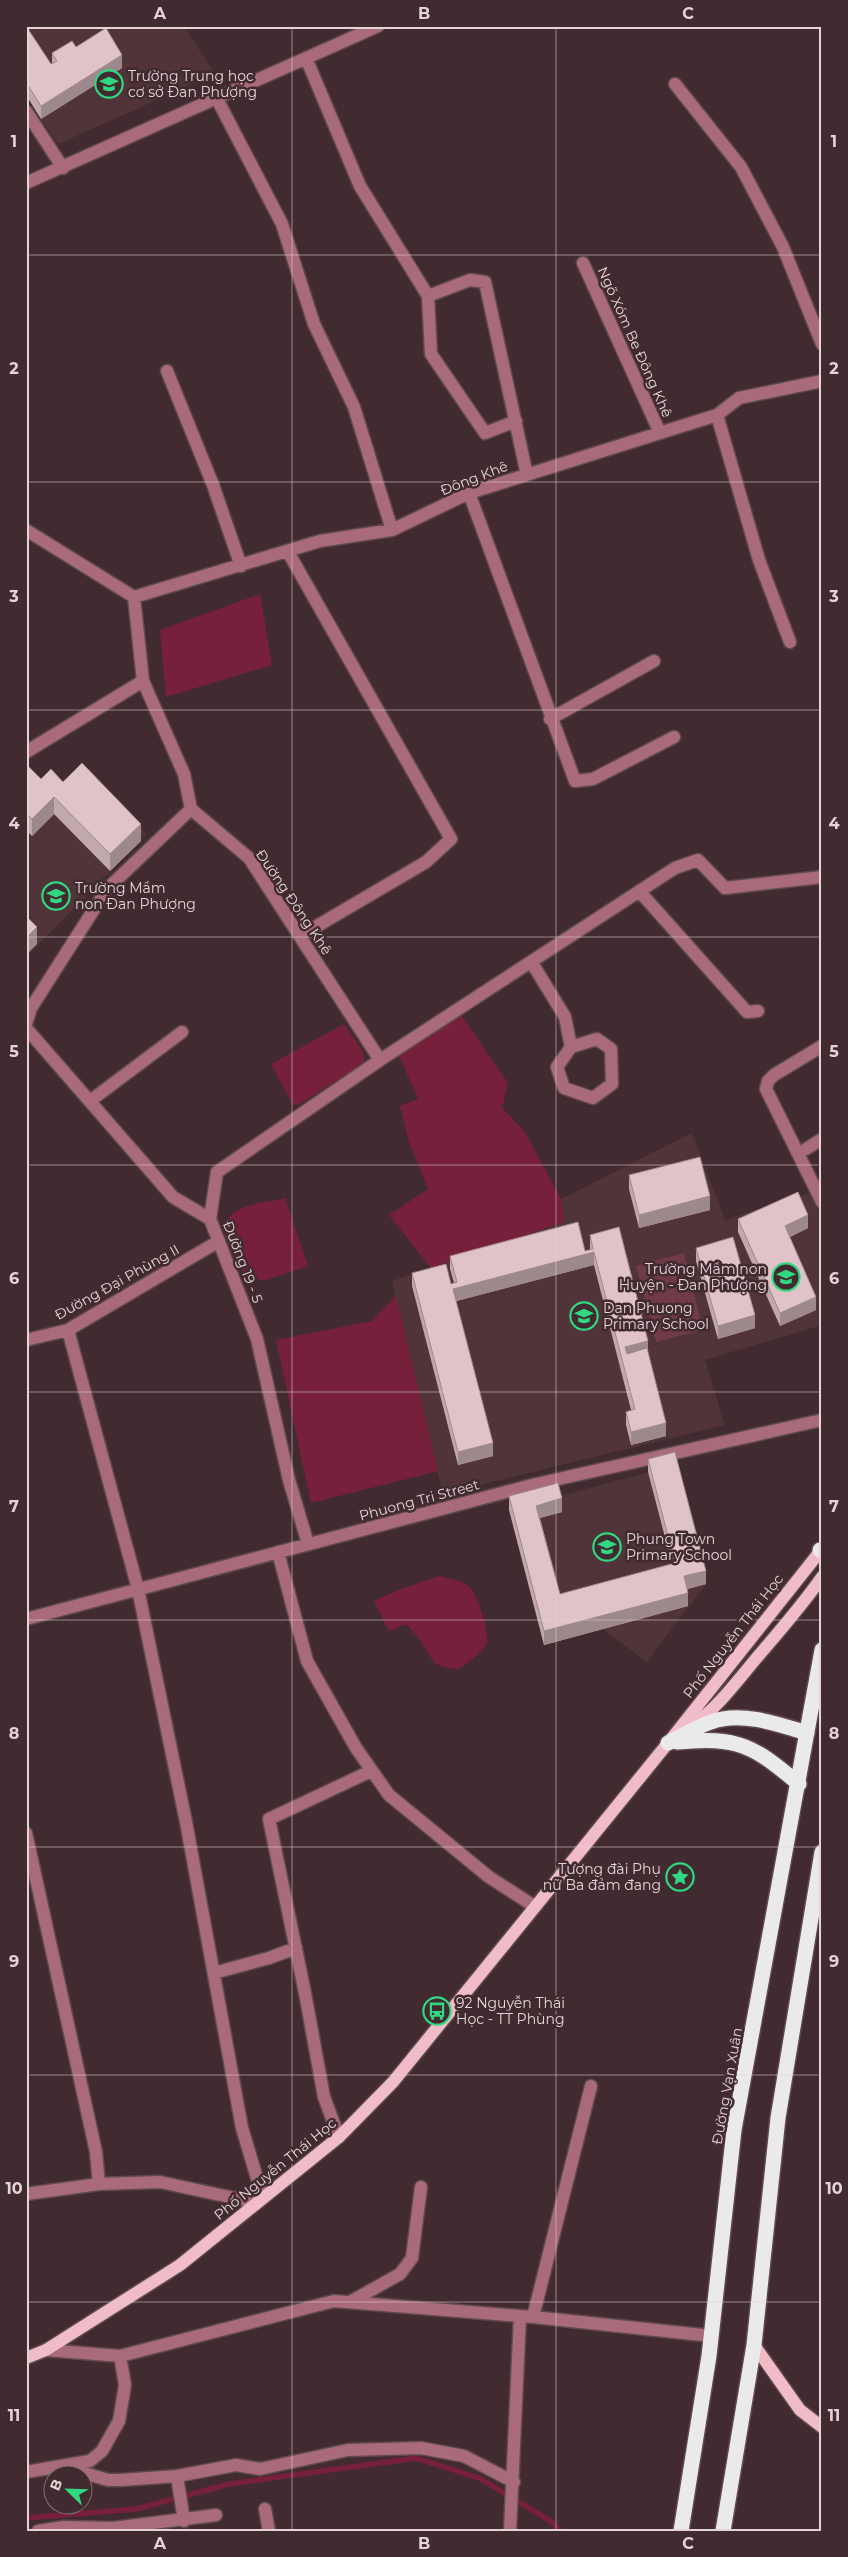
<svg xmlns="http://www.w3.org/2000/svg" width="848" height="2557" font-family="Montserrat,sans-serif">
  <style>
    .built { fill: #51343a }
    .green { fill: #713a48 }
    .water { fill: #76203c }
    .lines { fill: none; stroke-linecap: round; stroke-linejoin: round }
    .stream { stroke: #76203c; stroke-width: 5.5 }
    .minor-casing { stroke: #5f494e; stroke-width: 15 }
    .major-casing { stroke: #5f494e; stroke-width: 15 }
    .highway-casing { stroke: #5f494e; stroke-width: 18 }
    .minor { stroke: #a96b79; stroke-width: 12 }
    .major { stroke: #f0bcc7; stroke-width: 12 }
    .highway { stroke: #eaeaea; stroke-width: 15 }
    .wall { fill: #c1a8ac }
    .shaded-wall { fill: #9d888c }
    .building { fill: #e0c3c8; stroke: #9d888c }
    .grid { fill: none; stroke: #e4d4d7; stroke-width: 1; stroke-opacity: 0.55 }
    .labels { text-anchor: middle; stroke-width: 5; stroke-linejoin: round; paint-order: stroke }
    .poi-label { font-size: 14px; fill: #e4d4d7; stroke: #422b30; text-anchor: start }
    .street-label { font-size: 14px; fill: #e4d4d7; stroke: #422b30 }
    .neatline { fill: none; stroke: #e4d4d7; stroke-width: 2 }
    .grid-label { font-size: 16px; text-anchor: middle; font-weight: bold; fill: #e4d4d7 }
  </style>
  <rect width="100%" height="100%" fill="#422b30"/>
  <path class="built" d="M26,26h158l31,48 -157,70 -17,-25z
    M26,765l25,21 30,-17 66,65 -121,123z
    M692,1133l33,87 88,-28 9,16v117l-117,35 20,65 -282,69 -51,-213 172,-59 -3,-23z
    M675,1465l31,119 -59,78 -44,-33 -59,16 -35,-135z"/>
  <path class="green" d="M684,1253l19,77 -47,12 -20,-76z"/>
  <path class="water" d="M260,594l12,71 -106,32 -6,-67z
    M459,1012l49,71 -6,25 23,24 36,67 3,23 -133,46 -42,-53 39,-26 -19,-47 -9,-36 18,-7 -20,-46z
    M344,1024l18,26 3,12 -65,42 -7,1 -22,-41z
    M285,1198l23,68 -42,14 -15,-1c-15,-12 -40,-53 -16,-67 14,-9 34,-10 50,-14z
    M396,1296l42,175 -127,32 -35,-163 96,-19z
    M439,1576c11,3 25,4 32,13 7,7 18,44 16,53 -4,11 -19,20 -28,27 -29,-1 -26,-11 -40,-30 -4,-6 -9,-10 -13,-15l-17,7 -15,-30 27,-12z"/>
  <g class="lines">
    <path class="stream" d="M26,2518l110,-9 93,-25 187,-26 63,20 73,44 8,9"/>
    <g class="minor-casing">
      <path id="minor" d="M306,58l54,128 68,110 3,58 54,79 31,-12
        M675,84l66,83 42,80 39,97
        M216,97l66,127 32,100 40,83 38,123
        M26,111l37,57
        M26,183l352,-157
        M583,263l77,170
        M428,296l42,-16 15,2 42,193
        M167,371l46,114 28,81
        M717,415l42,145 31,82
        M469,493l106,288 18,-2 81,-42
        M26,530l108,67
        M288,552l163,287 -25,23 -126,74
        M134,597l186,-56 72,-11 77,-37 248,-78 22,-17 83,-17
        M134,597l9,84 41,93 7,35 58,49 131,202
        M550,719l104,-58
        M26,752l117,-71
        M640,892l107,120 11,-1
        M532,963l33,54 6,30 -14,20 7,21 29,10 19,-14 -1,-35 -14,-10 -26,8
        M26,1024l5,-16 76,-119 84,-80
        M26,1028l147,169 37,22 47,120 32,141 19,64
        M822,1046l-48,29 -6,6 -2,8 56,113
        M90,1101l92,-69
        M806,1149l16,-10
        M210,1219l7,-47 163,-112 295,-192 23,-8 27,28 97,-11
        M68,1330l70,259 48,233 56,306 21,70
        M26,1340l42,-10 151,-89
        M278,1552l29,109 49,87 33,47 100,82 45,29
        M26,1619l510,-135 286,-64
        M26,1833l70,319 3,32
        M214,1973l55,-15 27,-10
        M339,2137l-15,-40 -19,-104 -36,-174 102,-48
        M26,2194l73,-10 61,-2 97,21
        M350,2302l50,-28 12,-16 9,-71
        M533,2317l58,-231
        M46,2350l74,6 214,-55 199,16 179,19
        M76,2464l8,9 24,7h13l56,-4 59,-11 24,4 88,-19 73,-2 43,8 50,26
        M26,2472l64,-11 12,-10 17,-30 6,-36 -5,-29
        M177,2476l7,45
        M265,2509l4,22
        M38,2531l26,-4 49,1 103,-13
        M510,2531l10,-215"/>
    </g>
    <g class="major-casing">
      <path id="major" d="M693,1725c24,-17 42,-41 61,-64 23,-27 47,-54 68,-84
        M754,2345l46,65 22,17
        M26,2358l20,-8 134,-85 159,-128 54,-55 275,-339 154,-194"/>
    </g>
    <g class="highway-casing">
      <path id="highway" d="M820,1550h2
        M677,1742c61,-6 77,4 122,42
        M668,1743c14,-7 28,-16 43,-21 30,-11 67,2 96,11
        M681,2531l28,-175 25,-226 88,-480
        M723,2531l31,-186 24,-227 44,-266"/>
    </g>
    <use href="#minor" class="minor"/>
    <use href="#major" class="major"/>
    <use href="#highway" class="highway"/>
  </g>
  <path class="wall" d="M26,26l25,38h1v-11l24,-6 46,21 -81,51 -15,-24z
    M26,764l15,15 22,3 78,59 -31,30 -56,-57 -22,22 -6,-6z
    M629,1175l81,35 -71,18 -10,-39z
    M738,1219l70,9 -18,9 26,73 -36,16 -42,-94z
    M590,1235l58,117 18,84 -35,9 -5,-20v-13l5,-2 -37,-145 -138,36 37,155 -35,9 -46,-179v-13l39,11 3,-1 -4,-14v-13l135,-5 5,-1z
    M696,1248l59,80 -37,11 -22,-78z
    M648,1459l58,125 -19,5 1,17 -144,39 -35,-135v-14l53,16 -22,6 20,76 112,-30 -24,-92z"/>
  <path class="shaded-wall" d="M122,55v13l-81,51v-13z
    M54,797v17l-22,22v-17z
    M141,824v17l-31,30v-17z
    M37,927v17l-11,11v-17z
    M710,1196v14l-71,18v-13z
    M808,1215v13l-23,11v-13z
    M594,1252v13l-141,37v-13z
    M816,1297v13l-36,16v-13z
    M755,1315v13l-37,11v-13z
    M648,1341v13l-23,6v-13z
    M666,1423v13l-35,9v-13z
    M493,1443v13l-35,9v-13z
    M562,1498v14l-26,7v-13z
    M706,1571v13l-22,6v-14z
    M688,1593v13l-144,39v-14z"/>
  <path class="building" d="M26,26l25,38 6,-3 -5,-8 20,-12 4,6 30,-19 16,27 -81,51 -15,-24z
    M82,763l59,61 -31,30 -56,-57 -22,22 -6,-6v-49l15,15 10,-10 12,13z
    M26,916l11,11 -11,11z
    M700,1157l10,39 -71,19 -10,-40z
    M798,1192l10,23 -23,11 31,71 -36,16 -42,-94z
    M578,1222l7,29 8,-2 -3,-14 29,-8 29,114 -23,6 2,7 20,-6 19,75 -35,9 -5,-20 9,-3 -41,-157 -141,37 40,154 -35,9 -46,-179 34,-9 5,20 6,-2 -7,-26z
    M733,1237l22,78 -37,11 -22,-78z
    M675,1452l31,119 -22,5 4,17 -144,38 -35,-135 49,-13 4,15 -26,8 24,88 115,-31 -27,-104z"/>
  <path class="grid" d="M292,26v2505M556,26v2505M26,255h796M26,482h796M26,710h796M26,937h796M26,1165h796M26,1392h796M26,1620h796M26,1847h796M26,2075h796M26,2302h796"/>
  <defs>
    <g id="school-ring" transform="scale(1.4375)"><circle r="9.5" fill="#422b30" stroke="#31d882" stroke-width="1.5"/><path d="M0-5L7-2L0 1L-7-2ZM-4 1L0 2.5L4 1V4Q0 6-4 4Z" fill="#31d882"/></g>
    <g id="sight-ring" transform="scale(1.4375)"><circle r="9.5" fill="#422b30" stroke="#31d882" stroke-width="1.5"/><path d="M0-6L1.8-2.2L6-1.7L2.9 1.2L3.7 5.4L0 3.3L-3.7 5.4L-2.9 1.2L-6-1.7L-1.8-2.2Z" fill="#31d882"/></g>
    <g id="bus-ring" transform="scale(1.4375)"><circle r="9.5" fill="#422b30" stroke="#31d882" stroke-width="1.5"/><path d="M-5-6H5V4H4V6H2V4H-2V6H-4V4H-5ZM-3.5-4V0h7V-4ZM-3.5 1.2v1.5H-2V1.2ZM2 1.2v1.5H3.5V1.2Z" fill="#31d882"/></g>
  </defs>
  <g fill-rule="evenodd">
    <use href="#school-ring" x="109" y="84"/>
    <use href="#school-ring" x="56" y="896"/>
    <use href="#school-ring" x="786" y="1277"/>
    <use href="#school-ring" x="584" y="1316"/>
    <use href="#school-ring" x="607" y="1547"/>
    <use href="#sight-ring" x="680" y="1877"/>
    <use href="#bus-ring" x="437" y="2011"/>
  </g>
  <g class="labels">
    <g class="poi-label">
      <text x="128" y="81">Trường Trung học<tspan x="128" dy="16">cơ sở Đan Phượng</tspan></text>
      <text x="75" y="893">Trường Mầm<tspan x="75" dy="16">non Đan Phượng</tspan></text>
      <text x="767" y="1274" text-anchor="end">Trường Mầm non<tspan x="767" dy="16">Huyện - Đan Phượng</tspan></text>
      <text x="603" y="1313">Dan Phuong<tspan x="603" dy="16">Primary School</tspan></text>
      <text x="626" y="1544">Phung Town<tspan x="626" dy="16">Primary School</tspan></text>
      <text x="661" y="1874" text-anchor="end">Tượng đài Phụ<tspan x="661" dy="16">nữ Ba đảm đang</tspan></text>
      <text x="456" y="2008">92 Nguyễn Thái<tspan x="456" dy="16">Học - TT Phùng</tspan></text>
    </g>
    <g class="street-label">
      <text transform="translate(635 342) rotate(66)" y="5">Ngõ Xóm Be Đông Khê</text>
      <text transform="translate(474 478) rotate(-21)" y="5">Đông Khê</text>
      <text transform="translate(294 902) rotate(56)" y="5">Đường Đông Khê</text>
      <text transform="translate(243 1262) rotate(69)" y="5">Đường 19 - 5</text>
      <text transform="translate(117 1282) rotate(-29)" y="5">Đường Đại Phùng II</text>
      <text transform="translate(419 1500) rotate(-15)" y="5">Phuong Tri Street</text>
      <text transform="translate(733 1636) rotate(-52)" y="5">Phố Nguyễn Thái Học</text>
      <text transform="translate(727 2086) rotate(-80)" y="5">Đường Vạn Xuân</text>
      <text transform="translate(275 2169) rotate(-39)" y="5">Phố Nguyễn Thái Học</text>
    </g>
  </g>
  <rect width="848" height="2557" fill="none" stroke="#422b30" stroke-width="55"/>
  <g transform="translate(68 2490) rotate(293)"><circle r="24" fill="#422b30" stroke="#836f73"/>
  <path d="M0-4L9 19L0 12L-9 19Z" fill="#31d882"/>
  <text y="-8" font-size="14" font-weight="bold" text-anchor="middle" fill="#e4d4d7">B</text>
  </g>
  <rect x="28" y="28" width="792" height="2502" class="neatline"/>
  <g class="grid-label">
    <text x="160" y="19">A</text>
    <text x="424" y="19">B</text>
    <text x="688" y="19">C</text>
    <text x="14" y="147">1</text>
    <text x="834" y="147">1</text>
    <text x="14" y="374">2</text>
    <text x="834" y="374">2</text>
    <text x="14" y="602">3</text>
    <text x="834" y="602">3</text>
    <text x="14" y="829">4</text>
    <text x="834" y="829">4</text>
    <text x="14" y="1057">5</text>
    <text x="834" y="1057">5</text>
    <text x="14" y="1284">6</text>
    <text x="834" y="1284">6</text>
    <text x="14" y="1512">7</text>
    <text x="834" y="1512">7</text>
    <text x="14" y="1739">8</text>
    <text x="834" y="1739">8</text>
    <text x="14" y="1967">9</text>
    <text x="834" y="1967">9</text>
    <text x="14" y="2194">10</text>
    <text x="834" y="2194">10</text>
    <text x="14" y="2421">11</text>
    <text x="834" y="2421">11</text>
    <text x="160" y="2549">A</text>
    <text x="424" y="2549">B</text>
    <text x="688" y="2549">C</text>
  </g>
</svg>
